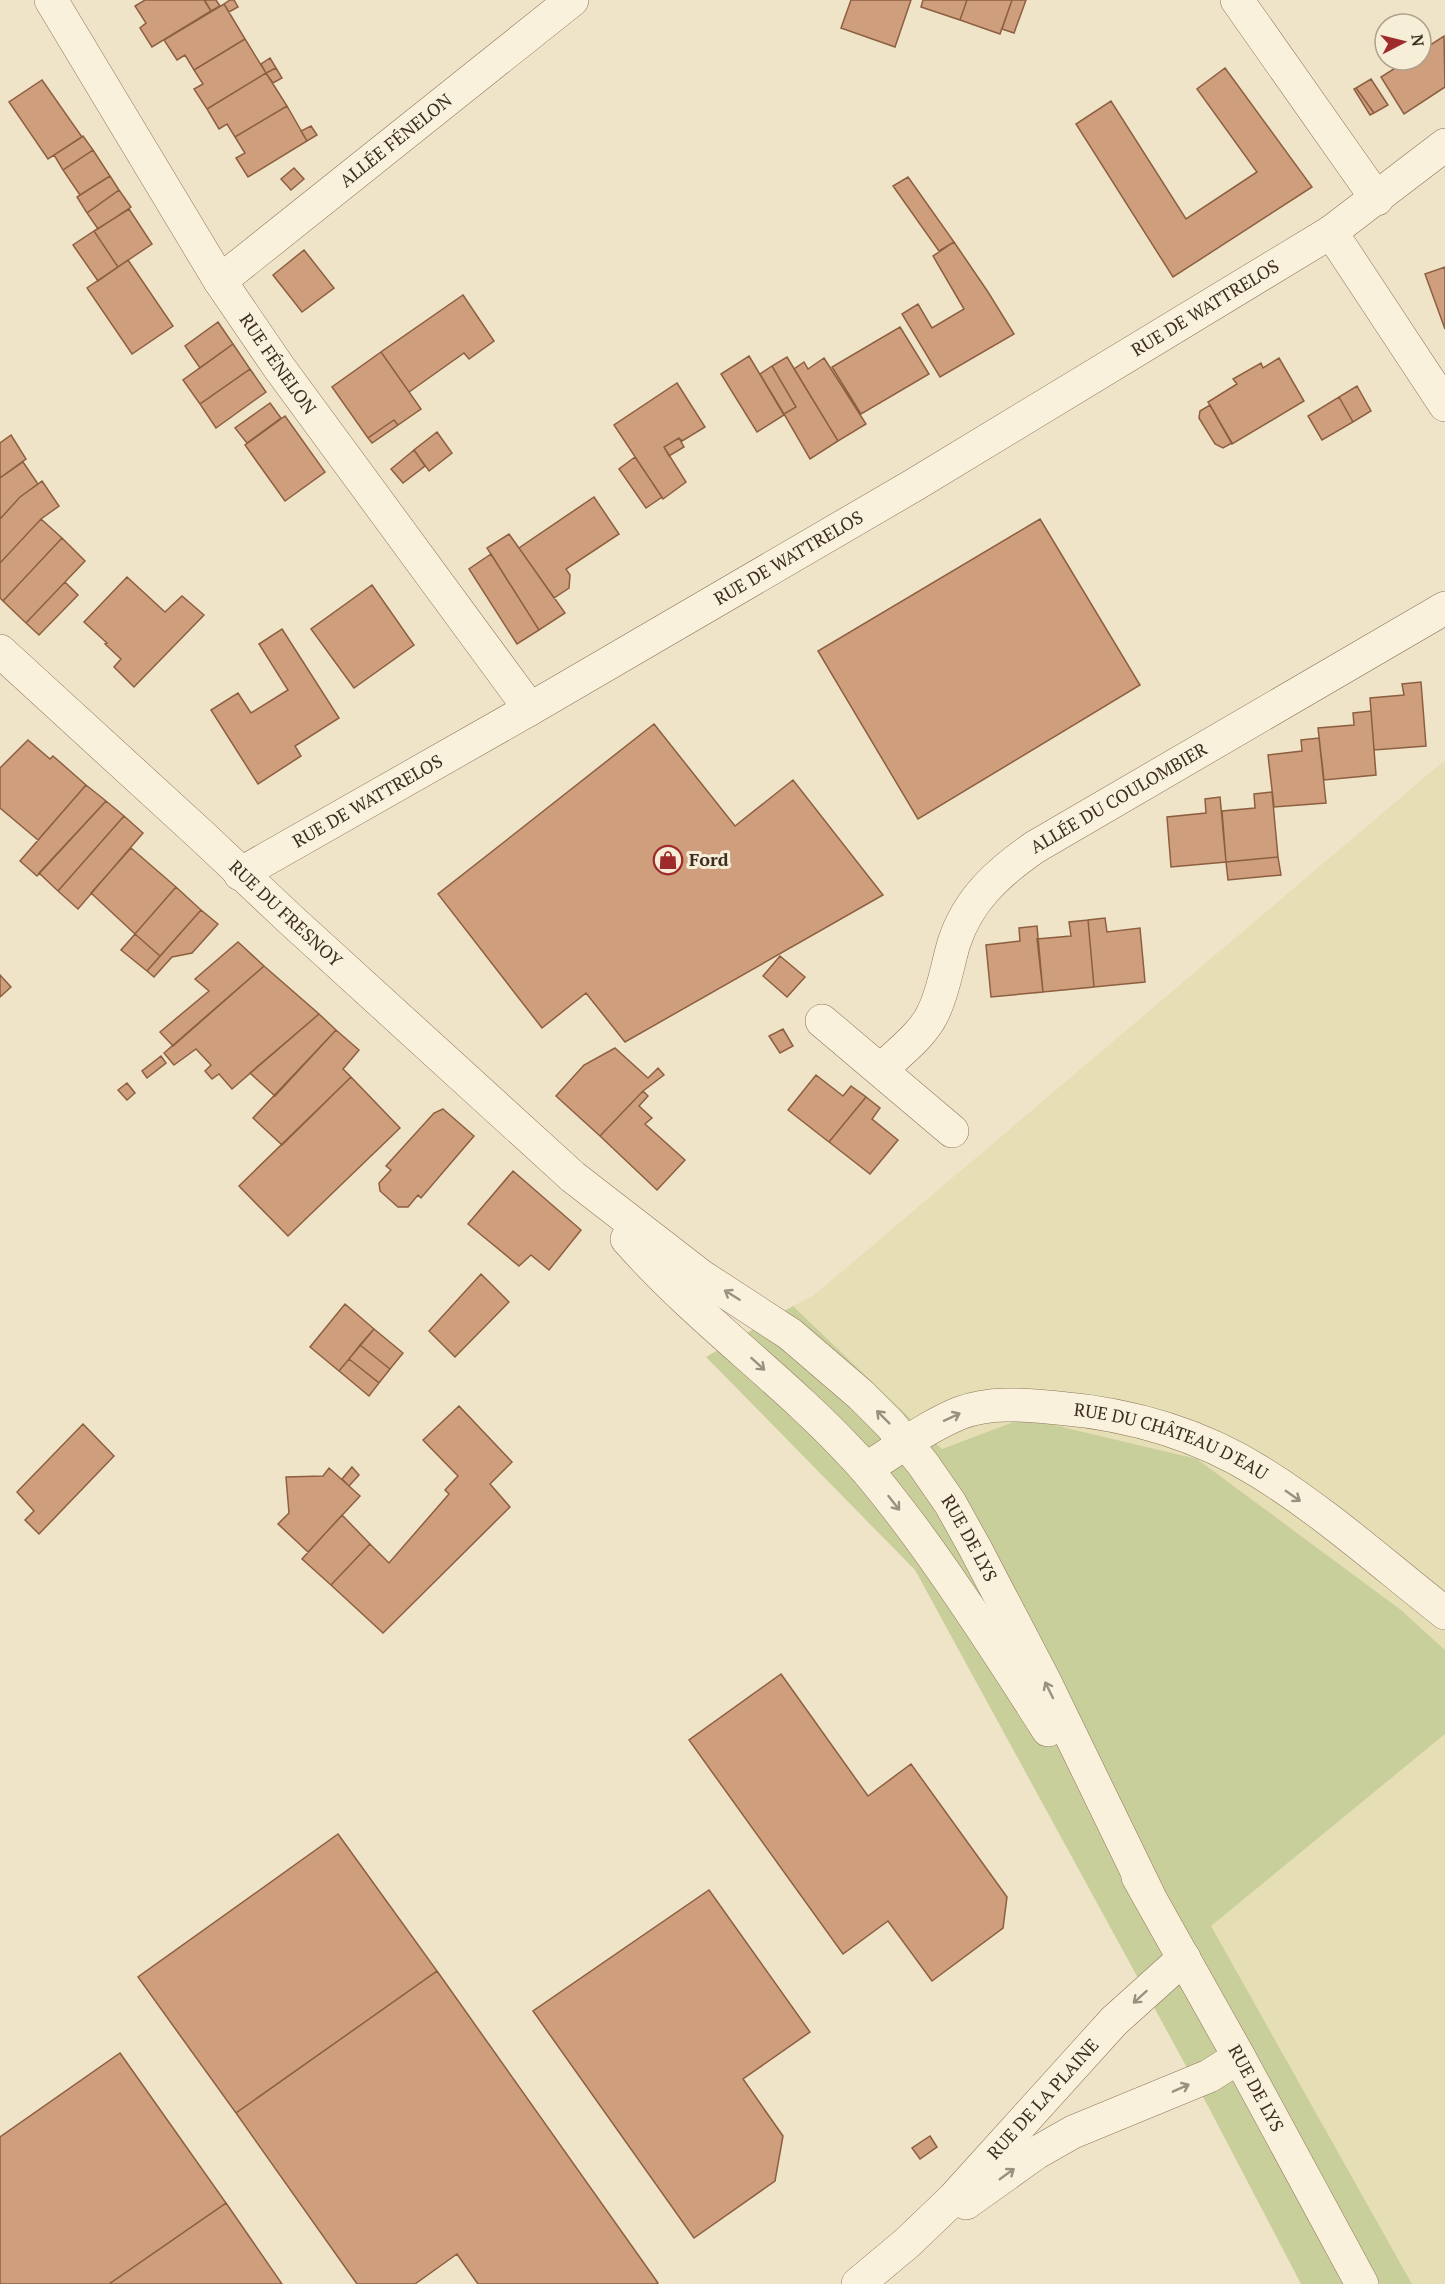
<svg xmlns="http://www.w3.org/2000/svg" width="1445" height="2284" font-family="'PT Serif',serif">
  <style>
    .farmland { fill: #e6deb5 }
    .green { fill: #c9cf9b }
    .building { fill: #cf9f7d; stroke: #8d5f41; stroke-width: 1.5 }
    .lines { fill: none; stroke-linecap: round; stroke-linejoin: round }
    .minor-casing { stroke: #8d765c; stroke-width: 34 }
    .minor { stroke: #faf1dc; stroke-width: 33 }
    .oneway { stroke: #9c907e }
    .labels { text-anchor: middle; stroke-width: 6; stroke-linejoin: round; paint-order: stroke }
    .street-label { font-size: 18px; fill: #3d2e20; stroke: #f7eed8 }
    .poi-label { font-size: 18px; font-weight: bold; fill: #3d2e20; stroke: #f7eed8; text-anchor: start }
  </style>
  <rect width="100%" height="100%" fill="#f0e4c8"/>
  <path class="farmland" d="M1445,760v890l-44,-40 -377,-192 -82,31 -149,-143 20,-10z
    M1445,1734v550h-33l-202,-358z"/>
  <path class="green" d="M793,1306l149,143 82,-31 173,41 204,151 44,40v84l-234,192 201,358h-111l-92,-176 -294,-538 -209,-213z"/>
  <path class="building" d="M145,0h59l7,11 -59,36 -12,-19 6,-5 -11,-17z
    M207,0h9l4,6 -9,5 -6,-10z
    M230,0h4l4,7 -9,5 -5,-8z
    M851,0h60l-16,47 -54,-19z
    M923,0h44l-7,20 -39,-13z
    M967,0h45l-12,34 -40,-14z
    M1012,0h14l-12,33 -12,-4z
    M224,4l21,35 -51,31 -9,-15 -8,5 -13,-20z
    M1444,36l1,51 -41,27 -23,-37 27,-17h13v-9z
    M245,39l21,34 -59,36 -13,-20 9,-5 -9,-14z
    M270,58l6,10 -10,5 -5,-9z
    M276,68l6,10 -9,5 -7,-10z
    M1225,68l87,119 -139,90 -97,-153 35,-23 75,118 71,-47 -60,-83z
    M266,73l21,33 -52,31 -8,-13 -8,5 -12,-20z
    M1371,79l17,26 -14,8 -18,-25z
    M42,80l40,57 -34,22 -39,-57z
    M1356,88l18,25 -4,2 -16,-26z
    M287,106l20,35 -59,36 -12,-19 9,-5 -10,-16z
    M311,126l6,9 -10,6 -6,-10z
    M83,136l10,14 -30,20 -9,-15z
    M93,150l17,26 -30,19 -17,-25z
    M294,168l10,11 -13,11 -10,-11z
    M110,176l9,14 -32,23 -10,-16z
    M908,177l46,65 -15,9 -46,-65z
    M119,190l12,17 -33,22 -11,-16z
    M129,209l23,35 -34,23 -24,-36z
    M94,231l24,36 -20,14 -25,-36z
    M954,242l34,50 26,42 -74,43 -38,-63 16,-10 14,24 32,-19 -31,-53z
    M304,250l30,38 -32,24 -29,-37z
    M128,260l45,66 -41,28 -45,-66z
    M1445,267v62l-20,-55z
    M463,295l31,46 -25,18 -5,-6 -55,39 -28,-40z
    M218,322l15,22 -33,24 -15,-22z
    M900,327l29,47 -68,40 -29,-47z
    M233,344l17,25 -50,35 -17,-24z
    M381,352l40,57 -23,16 -4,-5 -26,18 -36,-51z
    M749,356l35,59 -27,17 -36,-58z
    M787,357l51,84 -28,18 -26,-45 12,-7 -24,-41z
    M824,358l42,66 -28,17 -44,-72 10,-7 4,7z
    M1279,358l25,43 -72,43 -24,-42 29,-18 -4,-5 28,-16 2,5z
    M772,366l24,41 -12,7 -24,-40z
    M250,369l16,23 -50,36 -16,-24z
    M677,383l28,44 -23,14 -3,-3 -15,9 22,35 -23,17 -49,-74z
    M1357,386l14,25 -18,11 -14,-25z
    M1339,397l14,25 -31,18 -14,-24z
    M270,403l11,15 -34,25 -12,-15z
    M1210,405l22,38 -9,5 -8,-4 -16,-26 1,-7z
    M285,416l40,56 -40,29 -40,-56z
    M394,420l4,5 -26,18 -4,-5z
    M437,432l15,21 -23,18 -15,-21z
    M11,435l15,24 -26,19v-35z
    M679,438l5,9 -15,9 -5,-9z
    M414,450l11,16 -22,17 -12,-14z
    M635,457l27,40 -16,11 -27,-39z
    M23,462l15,22 -18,13 -20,22v-41z
    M42,481l17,25 -18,13 -41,44v-44l20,-22z
    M594,497l25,37 -53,35 4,6 -1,13 -15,10 -35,-50z
    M41,519l21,19 -59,63 -3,-3v-35z
    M1040,519l100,166 -222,134 -100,-168z
    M509,534l56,79 -26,17 -52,-82z
    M62,538l23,23 -59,62 -23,-22z
    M491,554l48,76 -22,14 -48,-75z
    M127,577l38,35 17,-16 22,19 -70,72 -20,-20 7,-8 -16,-15 2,-1 -23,-21z
    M65,582l13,13 -39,40 -13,-12z
    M372,585l42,60 -60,43 -43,-59z
    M282,629l57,89 -44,28 6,10 -43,28 -47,-74 27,-17 13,20 37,-23 -29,-46z
    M1421,682l5,64 -52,4 -4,-52 34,-3 -2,-11z
    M1371,711l5,64 -52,5 -6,-52 36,-3 -1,-12z
    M654,724l81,102 58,-46 90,115 -258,147 -39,-49 -44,35 -104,-134z
    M1319,738l7,65 -52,4 -6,-52 34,-4 -1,-11z
    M28,740l22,19 3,-3 33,29 -48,55 -38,-32v-40z
    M86,785l20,16 -69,75 -17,-15z
    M1272,792l6,65 -52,5 -4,-51 33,-3 -1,-14z
    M1220,797l6,65 -55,5 -4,-50 39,-4 -1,-14z
    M106,801l18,15 -66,75 -19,-18z
    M124,816l19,17 -65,76 -20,-18z
    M131,848l45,39 -41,47 -44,-41z
    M1278,857l3,18 -53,5 -2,-18z
    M176,887l25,23 -41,46 -25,-22z
    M201,910l17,14 -26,29 -20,4 -18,20 -7,-6z
    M1105,918l2,14 33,-4 5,54 -51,5 -6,-67z
    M1088,920l6,67 -51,5 -6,-53 34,-3 -2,-14z
    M1037,926l6,66 -52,5 -5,-52 34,-4 -1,-13z
    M135,934l25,22 -13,15 -26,-21z
    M238,942l26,24 -91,80 -13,-14 49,-41 -14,-12z
    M780,956l25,21 -18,20 -24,-21z
    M264,966l55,48 -87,75 -13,-15 -7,5 -7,-8 6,-6 -15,-16 -22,16 -10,-12z
    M0,975l11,12 -11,10z
    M319,1014l17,16 -61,66 -25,-23z
    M783,1029l10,17 -13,7 -11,-17z
    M336,1030l23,20 -16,19 8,8 -69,68 -29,-27z
    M615,1048l33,30 10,-10 6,7 -21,16 -43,45 -44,-40 28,-31z
    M161,1056l5,7 -19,15 -5,-7z
    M816,1075l27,21 8,-10 15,11 -37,45 -41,-32z
    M351,1077l49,51 -112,108 -49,-50z
    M127,1083l8,10 -8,7 -9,-10z
    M643,1091l5,5 -9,10 13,12 -7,6 40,36 -28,30 -57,-54z
    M866,1097l14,11 -8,11 26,21 -28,34 -41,-32z
    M443,1109l31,27 -53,62 -3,-3 -10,12h-10l-18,-16 -1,-8 12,-13 -5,-4 48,-53z
    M513,1171l68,59 -32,40 -18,-15 -12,11 -51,-42z
    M481,1274l28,28 -54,55 -26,-26z
    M345,1304l29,25 -35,42 -29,-24z
    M374,1329l29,24 -13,16 -30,-24z
    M360,1345l30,24 -11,14 -30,-24z
    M349,1359l30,24 -10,13 -30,-25z
    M459,1406l53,56 -22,22 20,23 -127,126 -52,-48 39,-41 19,19 60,-69 -4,-4 13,-14 -35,-36z
    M83,1424l31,32 -75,78 -14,-14 9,-9 -17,-19z
    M352,1467l7,8 -10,11 -7,-7z
    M329,1468l31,28 -52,56 -30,-28 11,-11 -3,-36 37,-1z
    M342,1515l28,29 -39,41 -29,-26z
    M781,1674l87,122 43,-32 96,133 -4,31 -71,53 -44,-60 -45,33 -154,-214z
    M338,1834l99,137 -201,142 -98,-136z
    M709,1890l101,142 -67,47 40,57 -8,45 -81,57 -161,-227z
    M437,1971l221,312 -2,1h-178l-21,-30 -42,30h-58l-121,-171z
    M120,2053l106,150 -117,81h-109v-147z
    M930,2136l7,11 -17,12 -8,-11z
    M226,2203l56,81h-173z"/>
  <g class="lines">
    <g class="minor-casing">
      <g id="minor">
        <path id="s1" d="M51,0l169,281 58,85 252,343"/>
        <path d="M1237,0l140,199"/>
        <path d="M1331,232l114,173"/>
        <path id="s2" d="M220,281l352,-281"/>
        <path id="s3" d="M0,651l201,184 89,84 283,258 128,99 89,58 71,61 29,29 33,40 27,39 25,45 69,132 104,214"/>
        <path id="s4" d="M240,874l290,-165 384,-224 417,-253 114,-87"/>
        <path d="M822,1021l130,110"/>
        <path id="s5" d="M881,1070c17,-17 42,-35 52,-57 11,-22 14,-47 21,-70 14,-44 45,-71 81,-96l410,-239"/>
        <path d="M627,1239c69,79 156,140 227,217 22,23 41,49 60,74 48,65 91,132 134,200"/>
        <path id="s6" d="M866,1469c30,-19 60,-42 94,-56 31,-12 65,-8 98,-5 71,6 141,26 202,64 66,41 124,93 185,141"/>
        <path id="s7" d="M1138,1877l101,180 123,227"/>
        <path d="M966,2203l70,-50 37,-21 136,-56 30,-19"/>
        <path id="s8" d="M858,2284l49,-41 46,-44 161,-178 70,-63"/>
      </g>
    </g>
    <use href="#minor" class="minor"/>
  </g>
  <defs><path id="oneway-shaft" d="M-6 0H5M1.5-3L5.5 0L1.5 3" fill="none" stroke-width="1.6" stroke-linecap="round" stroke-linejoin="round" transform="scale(1.5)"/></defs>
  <g class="oneway">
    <use href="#oneway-shaft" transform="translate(732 1295) rotate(-148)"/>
    <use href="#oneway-shaft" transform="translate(758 1364) rotate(42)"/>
    <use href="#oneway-shaft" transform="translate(883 1417) rotate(-135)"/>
    <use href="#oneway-shaft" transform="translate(952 1417) rotate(-25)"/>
    <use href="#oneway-shaft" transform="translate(1293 1496) rotate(35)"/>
    <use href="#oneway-shaft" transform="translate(894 1503) rotate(52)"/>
    <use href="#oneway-shaft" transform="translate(1049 1690) rotate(-116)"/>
    <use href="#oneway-shaft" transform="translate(1140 1997) rotate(138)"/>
    <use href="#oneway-shaft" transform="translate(1181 2088) rotate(-24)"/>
    <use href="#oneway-shaft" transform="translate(1007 2174) rotate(-36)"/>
  </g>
  <defs>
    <g id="shop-ring" transform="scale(1.5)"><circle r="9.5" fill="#f7eed8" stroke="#9e2a2b" stroke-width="1.5"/><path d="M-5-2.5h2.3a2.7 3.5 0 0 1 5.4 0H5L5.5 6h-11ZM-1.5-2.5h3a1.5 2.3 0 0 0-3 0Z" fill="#9e2a2b"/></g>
  </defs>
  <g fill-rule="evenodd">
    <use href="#shop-ring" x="668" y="860"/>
  </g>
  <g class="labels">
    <g class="street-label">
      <text dy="6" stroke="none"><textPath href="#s2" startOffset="225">ALLÉE FÉNELON</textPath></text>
      <text dy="6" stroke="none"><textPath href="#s4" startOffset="1119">RUE DE WATTRELOS</textPath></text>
      <text dy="6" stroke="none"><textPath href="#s1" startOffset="429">RUE FÉNELON</textPath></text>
      <text dy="6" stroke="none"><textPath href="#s4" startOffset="633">RUE DE WATTRELOS</textPath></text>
      <text dy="6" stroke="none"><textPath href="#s5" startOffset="376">ALLÉE DU COULOMBIER</textPath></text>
      <text dy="6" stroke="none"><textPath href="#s4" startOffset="147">RUE DE WATTRELOS</textPath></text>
      <text dy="6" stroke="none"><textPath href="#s3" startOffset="388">RUE DU FRESNOY</textPath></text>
      <text dy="6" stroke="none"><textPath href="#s6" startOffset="327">RUE DU CHÂTEAU D'EAU</textPath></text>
      <text dy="6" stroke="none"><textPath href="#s3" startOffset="1320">RUE DE LYS</textPath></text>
      <text dy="6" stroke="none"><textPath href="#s7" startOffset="242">RUE DE LYS</textPath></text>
      <text dy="6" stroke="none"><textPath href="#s8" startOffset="262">RUE DE LA PLAINE</textPath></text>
    </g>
    <g class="poi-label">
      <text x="689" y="866">Ford</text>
    </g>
  </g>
  <g transform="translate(1403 42) rotate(83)"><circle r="28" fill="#f7eed8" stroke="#ada18e" stroke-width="1.5"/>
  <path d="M0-4.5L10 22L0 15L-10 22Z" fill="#9e2a2b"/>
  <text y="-9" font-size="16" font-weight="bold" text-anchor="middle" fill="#3d2e20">N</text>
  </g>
</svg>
